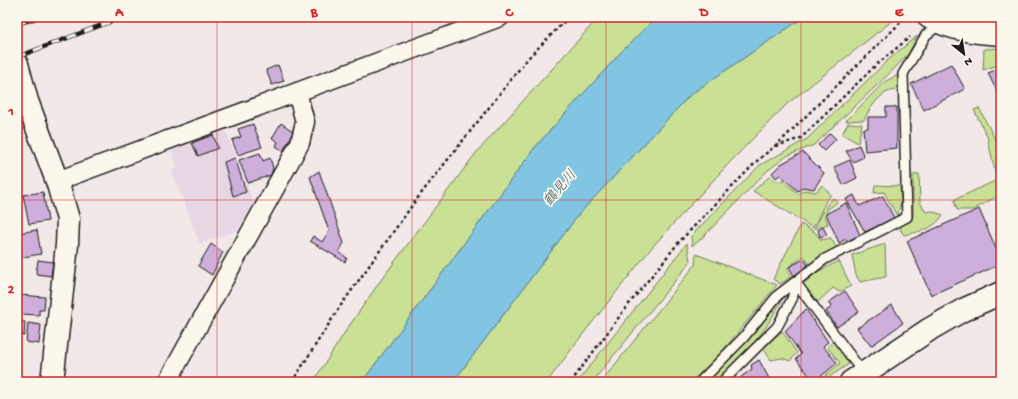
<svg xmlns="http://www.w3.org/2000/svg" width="1018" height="399" font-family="'Gochi Hand','Klee One',sans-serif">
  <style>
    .built { fill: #e7d7e4 }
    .green { fill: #cae095; stroke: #737e58 }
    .water { fill: #82c5e3; stroke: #598193 }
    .building { fill: #ceaeda; stroke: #1c1c1c }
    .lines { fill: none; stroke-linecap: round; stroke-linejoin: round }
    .lane-casing { stroke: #1c1c1c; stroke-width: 12 }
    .street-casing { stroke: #1c1c1c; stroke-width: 21 }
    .secondary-casing { stroke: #1c1c1c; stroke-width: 25 }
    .path { stroke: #1c1c1c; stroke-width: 2.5; stroke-dasharray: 3 3; stroke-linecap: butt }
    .lane { stroke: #fbf7ec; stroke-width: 9 }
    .street { stroke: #fbf7ec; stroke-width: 18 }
    .secondary { stroke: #fbf7ec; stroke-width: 22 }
    .rail-casing { stroke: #1c1c1c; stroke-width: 4.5 }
    .rail { stroke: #fbf7ec; stroke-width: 3; stroke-dasharray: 9; stroke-linecap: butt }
    .grid { fill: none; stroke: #d62828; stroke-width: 1; stroke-opacity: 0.55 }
    .labels { text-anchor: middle; stroke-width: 3.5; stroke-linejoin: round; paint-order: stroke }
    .water-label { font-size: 14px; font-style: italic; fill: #405762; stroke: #fbf7ec }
    .neatline { fill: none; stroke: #d62828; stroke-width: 1.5 }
    .grid-label { font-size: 13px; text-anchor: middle; font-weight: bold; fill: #d62828 }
  </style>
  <rect width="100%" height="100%" fill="#f2e8e8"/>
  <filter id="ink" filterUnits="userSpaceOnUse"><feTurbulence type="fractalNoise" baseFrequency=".025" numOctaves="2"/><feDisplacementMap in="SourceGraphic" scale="8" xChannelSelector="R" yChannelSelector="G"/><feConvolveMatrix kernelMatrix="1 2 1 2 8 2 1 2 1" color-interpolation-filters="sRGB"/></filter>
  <g filter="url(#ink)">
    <path class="built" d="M226,131l28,73 -16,26 -38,14 -28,-73 5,-3 -6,-20z"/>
    <path class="green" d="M599,17h57l-33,33 -87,96 -174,236h-49l34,-53 34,-49 95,-127z
      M804,17h93l-110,87 -56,57 -78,85 -74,93 -32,43h-94l126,-168 112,-120z
      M917,36l-8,17 -16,17 -79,75 -27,11 -20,15 -67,69 -8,6 -1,-10 69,-71 47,-26 81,-79z
      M1001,48v16l-18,6 1,-21z
      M900,74v15c-3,1 -7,1 -10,2 -11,3 -22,20 -26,29l-18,1 38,-39z
      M979,108l17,33h4l1,3v50l-28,16h-16l-3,-10 43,-20 -10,-44 -13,-26z
      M848,123l14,1 -4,19 -16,-9z
      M919,174l1,28 6,10 6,-1 11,4c-10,15 -22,16 -39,20l-4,-6 5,-8 8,-5v-41z
      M770,176l6,5h7l16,13 5,-4 12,2 6,-7 9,10 -5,6 -13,27 -60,-37z
      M875,185l25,1 1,16 -4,14 -13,-24 -10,1z
      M833,198l5,4 -10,7 -3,7 3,8 -14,5 13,-24z
      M801,224l15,9 5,7 10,-2 6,11 -27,16 -6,-9 -17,12 4,9 -11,7 -7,-5z
      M687,243l3,18 -2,4 -96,117h-15z
      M885,244l1,33 -26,5 -4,-7 -4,-20z
      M696,254l81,31 -57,69 -29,28h-90l94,-117z
      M839,261l12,25 -12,6 -6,-4 -15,14 -16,-17 15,-13z
      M787,292l-21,35 -14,18 -37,37h-12l71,-79z
      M782,331l15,22 -7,8 -8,-3 -11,2 -8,-12z
      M834,341l16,22 -28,19h-4l22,-19 -13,-16z"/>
    <path class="water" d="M656,17h148l-113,77 -112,120 -126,168h-91l174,-236 87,-96z"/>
    <path class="building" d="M951,64l14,25 -41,21 -13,-26z
      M278,65l6,16 -12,4 -6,-15z
      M1001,68v32l-13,-27z
      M886,107h11v41l-32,3 -2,-22 5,-1v-11h18z
      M281,123l13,9 -11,19 -7,-5 2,-4 -6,-4z
      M253,124l9,23 -24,8 -6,-15 9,-3 -3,-8z
      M830,133l6,6 -12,12 -6,-6z
      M213,135l5,13 -20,8 -6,-13z
      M859,145l5,12 -11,5 -7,-11z
      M803,152l21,21 -10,16 -11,-2 -5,4 -18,-16 -4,3 -4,-5 9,-9z
      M260,153l3,8 7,-3 3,10 -2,7 -23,8 -9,-23z
      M235,158l11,34 -13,4 -9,-34z
      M850,160l7,18 -14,7 -9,-18z
      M319,171l25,72 -5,9 8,6 -2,4 -35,-21 3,-5 9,6 7,-11 -19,-54z
      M43,192l5,29 -19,3 -6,-29z
      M854,195l5,11 24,-10 11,22 -29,14 -19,-33z
      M846,203l14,32 -12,6 -2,-2 -7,4 -13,-29z
      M979,209l22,51v4l-70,31 -24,-54z
      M823,227l4,8 -7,2 -2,-7z
      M37,230l4,24 -24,4v-25z
      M211,244l12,8 -11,23 -14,-9z
      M804,259l5,8 -15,9 -5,-9z
      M38,260l15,2 -2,14 -15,-2z
      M845,291l14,21 -22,15 -11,-16 6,-4 -4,-4z
      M20,295l25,2 -1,13h-5v5l-20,-1z
      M892,305l11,18 -32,23 -14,-18z
      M806,309l22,33 -5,4 14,17 -23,19 -18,-23 5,-5 -16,-23z
      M17,321l8,1 -1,14 -7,-1z
      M28,323l13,2 -2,19 -13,-2z
      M759,360l12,22h-27l-3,-5 11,-8 -1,-4z"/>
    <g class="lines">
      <g class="lane-casing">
        <path id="lane" d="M700,382l44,-45 34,-42 47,-36 82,-42 -4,-143 23,-39 14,-11
          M722,382l55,-55 15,-28 4,-16 68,91"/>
      </g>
      <g class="street-casing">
        <path id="street" d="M57,181l443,-164
          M167,382l133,-239 5,-21 -8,-30"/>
      </g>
      <g class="secondary-casing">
        <path id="secondary" d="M929,17c22,13 47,15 72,17
          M17,64l10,37 30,80 11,38 -1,26 -15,137
          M851,382l79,-53 33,-19 38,-17"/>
      </g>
      <path class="path" d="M776,146l25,-8 74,-72 35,-29
        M292,382l47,-74 77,-108 112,-142 41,-41
        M571,382l54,-73 54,-67 78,-81 26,-22 123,-122"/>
      <use href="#lane" class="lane"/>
      <use href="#street" class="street"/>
      <use href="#secondary" class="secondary"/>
      <g class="rail-casing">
        <path id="rail" d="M17,24l22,-7
          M17,57l106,-40"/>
      </g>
      <use href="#rail" class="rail"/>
    </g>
  </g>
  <path class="grid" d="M217,17v365M412,17v365M606,17v365M801,17v365M17,200h984"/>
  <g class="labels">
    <g class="water-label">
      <text transform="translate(559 187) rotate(-49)" y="5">鶴見川</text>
    </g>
  </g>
  <rect width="1018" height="399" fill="none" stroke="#fbf7ec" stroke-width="44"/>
  <g transform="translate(964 54) rotate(150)" stroke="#fbf7ec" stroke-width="3" paint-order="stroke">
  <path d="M0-3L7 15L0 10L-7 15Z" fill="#1c1c1c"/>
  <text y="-6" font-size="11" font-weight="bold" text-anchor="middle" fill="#1c1c1c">N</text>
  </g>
  <rect x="22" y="22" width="974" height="355" class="neatline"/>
  <g class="grid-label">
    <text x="119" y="16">A</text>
    <text x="314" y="16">B</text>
    <text x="509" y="16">C</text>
    <text x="704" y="16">D</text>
    <text x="899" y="16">E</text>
    <text x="11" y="115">1</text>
    <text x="11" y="293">2</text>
  </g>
</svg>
